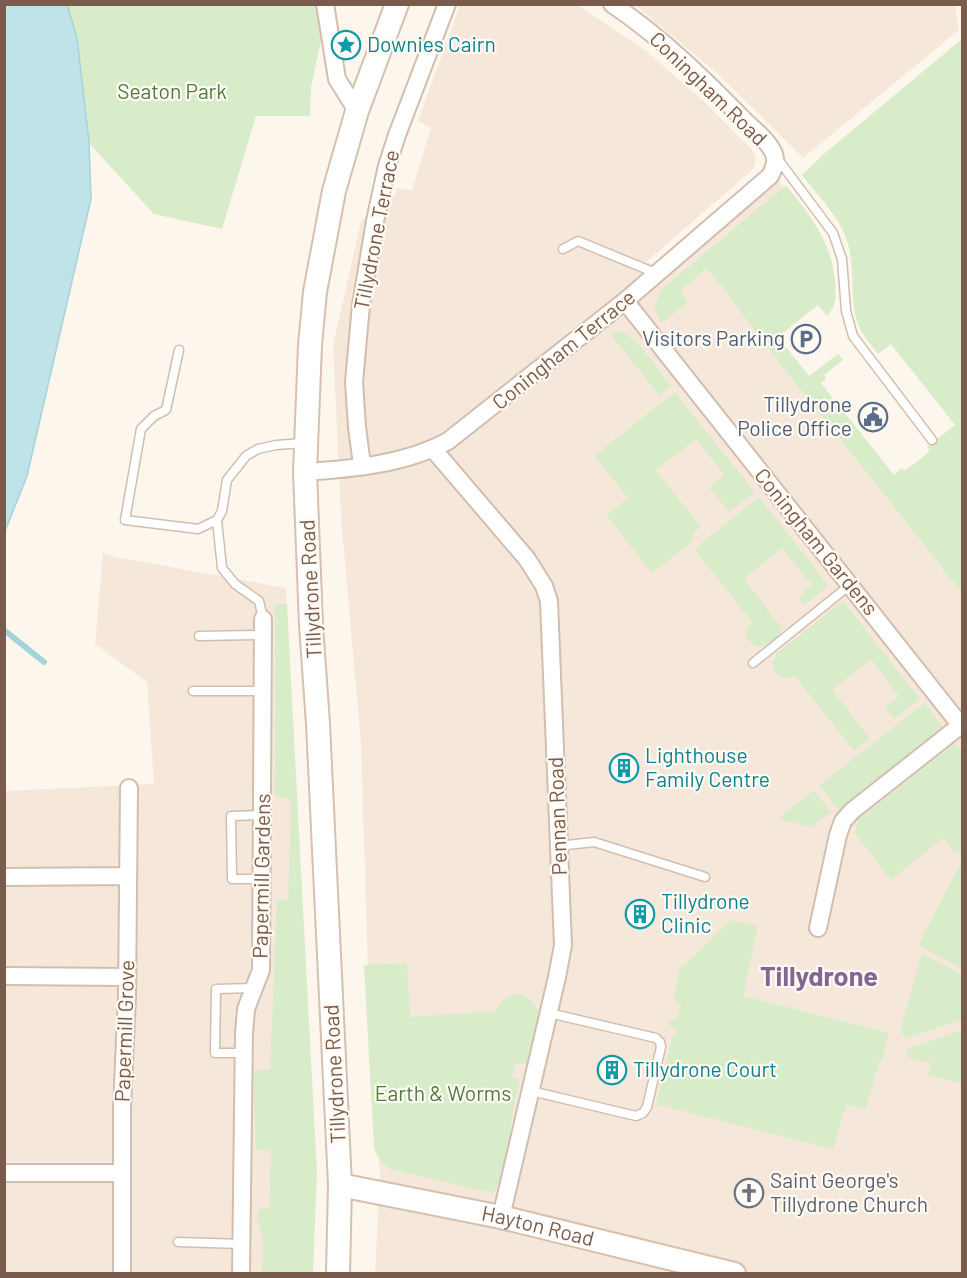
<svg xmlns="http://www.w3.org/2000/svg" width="967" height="1278" font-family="Barlow,sans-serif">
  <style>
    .residential { fill: #f5e8da }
    .green { fill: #d8ecc9 }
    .water { fill: #bfe3e8; stroke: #a5d3da; stroke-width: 1.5 }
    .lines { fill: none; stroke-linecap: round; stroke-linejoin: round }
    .stream { stroke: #a5d3da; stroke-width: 6 }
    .lane-casing { stroke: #d1beb0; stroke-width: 11 }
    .street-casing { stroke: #d1beb0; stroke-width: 20 }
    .secondary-casing { stroke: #d6c0b0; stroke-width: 26 }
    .lane { stroke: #fff; stroke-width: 8 }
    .street { stroke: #fff; stroke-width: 16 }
    .secondary { stroke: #fff; stroke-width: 22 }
    .labels { text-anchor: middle; stroke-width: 4.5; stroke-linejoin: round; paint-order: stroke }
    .culture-label { font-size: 21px; fill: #0d838f; stroke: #fffaf3; text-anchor: start }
    .street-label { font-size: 21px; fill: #7a5c4d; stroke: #fffaf3 }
    .park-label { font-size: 21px; fill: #537a41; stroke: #fffaf3 }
    .service-label { font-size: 21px; fill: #4e5e75; stroke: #fffaf3; text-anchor: end }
    .worship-label { font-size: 21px; fill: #5b616d; stroke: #fffaf3; text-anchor: start }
    .district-label { font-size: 27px; font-weight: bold; fill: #846695; stroke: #fffaf3 }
  </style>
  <rect width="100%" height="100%" fill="#fdf6ec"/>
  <path class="residential" d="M460,5h118l69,47 52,45 53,53 4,7 -1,8 -4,6 -105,91 12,3 111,-96 21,26 -35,137 207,261v680h-587l5,-98 -10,-141 -9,-290 -20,-227 -8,-172 28,-124 34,-26 2,-7 15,2 19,-62 -13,-7z
    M635,5h320l4,25 -156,128 -86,-85z
    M103,553l13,4 170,31 10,248 11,437h-302l-1,-482 150,-7 -7,-102 -52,-38z"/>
  <path class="green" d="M67,5h251l4,31 -11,51 -1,29h-54l-34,113 -68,-15 -65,-71 -12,-105z
    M962,39v554l-207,-261 -25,-36 -23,-28 -27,23 8,11 -26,21 -8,-15 7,-18 125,-105c24,30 45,56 49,95 1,14 2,25 -8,36l-9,-11 -40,32 31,39 29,-22 5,6 -19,15 2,4 -5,4 73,92 8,-7 3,3 25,-20 -3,-4 28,-22 -64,-81 -13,10c-9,-11 -18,-22 -22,-36 -6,-24 -1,-49 -8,-74 -7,-26 -30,-48 -46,-69l23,-22z
    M619,332c17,2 40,40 52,54l-12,9 -49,-61z
    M675,392l80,100 -26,20 -20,-24 15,-13 -28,-36 -35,27 -5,4 45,57 -7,5 -1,9 -41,32 -46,-58 22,-17 -34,-42z
    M759,497l68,87 -2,5 -21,16 -6,-8 14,-12 -30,-37 -38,31 38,49c-4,11 -14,18 -26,19l-8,-8 -2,-6 6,-11 -58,-73z
    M843,601l77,98 -26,20 -9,-12 14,-11 -28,-37 -39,31 38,48 -16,13 -59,-75c-12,5 -21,1 -23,-13l5,-10z
    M275,604h12l30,569 -4,100h-51l1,-35 -6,-18 1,-10 11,-3 2,-55 -15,-4 -3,-77 17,-2 7,-169 11,-1 3,-99 -16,-5z
    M924,703l20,26 -104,82 -21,-25z
    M953,745l4,1 5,5v101l-7,1 -12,-15 -52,42 -36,-47 3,-13z
    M814,790l17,22 -17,13 2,3 -38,-9z
    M961,856h1v113l-44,-24 43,-82z
    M731,920l27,6 -15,70 146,37 -7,28h-3l-13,48 -20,-5 -13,45 -177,-45 16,-66 5,-6 -9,-9 1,-3h5l3,-2 4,-15 -8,-3 7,-31z
    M922,953l40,22v44l-55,19 -7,-7z
    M407,963l3,54 85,-6c15,-22 28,-23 44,0l-12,52 -11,1 -4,12 8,4c-2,10 -6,21 -7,32 -5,27 -4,58 -20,81l-100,-23c-9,-6 -15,-11 -19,-22l-10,-183z
    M962,1030v54l-34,-9 3,-12 -24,-6v-8z"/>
  <path class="water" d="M5,4l62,1 10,33 12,105 2,56 -64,277 -22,55z"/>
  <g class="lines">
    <path class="stream" d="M4,630l40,32"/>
    <g class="lane-casing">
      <path id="lane" d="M777,158l56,75 9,26 4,52 7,25 79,104
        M563,249l15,-8 80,33
        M179,350l-13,60 -12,6 -13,13 -16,91 73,9 19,-9 5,-9 5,-31 19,-24 12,-7 18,-4 29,-2
        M217,520l5,48 13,16 24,17 4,18
        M199,636l65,-1
        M753,663l97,-78
        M193,691h69
        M558,846l36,-4 111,35
        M262,879h-30l-1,-63 31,-1
        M244,1053h-29l1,-64 38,-1
        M531,1091l105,25 7,-3 4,-6 14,-60 -1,-5 -4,-4 -107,-25
        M178,1242l64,2"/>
    </g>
    <g class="street-casing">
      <path id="street" d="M325,4l12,75 20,32
        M625,301l337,426
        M433,449l94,110 17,27 5,15 14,344 -6,32 -56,240
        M362,465l-5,-38 -3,-45 7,-77 14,-84 12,-55 10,-31 50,-131
        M305,472c47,-3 101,-8 143,-31l177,-140 145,-125c4,-7 7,-14 4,-22 -5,-13 -21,-25 -30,-34 -41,-42 -83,-83 -132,-116
        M4,877l124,-1
        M818,928l20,-93 5,-14 9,-10 109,-86
        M4,976l123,1
        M4,1173h118
        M122,1274v-167l5,-110 2,-209
        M241,1274l3,-241 2,-24 15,-39 2,-351"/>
    </g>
    <g class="secondary-casing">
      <g id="secondary">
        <path id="s1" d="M340,1185l161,32 233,57"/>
        <path d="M338,1274l2,-89 -22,-461 -7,-99 -6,-153 5,-127 5,-53 19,-101 23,-80 40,-107"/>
      </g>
    </g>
    <use href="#lane" class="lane"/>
    <use href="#street" class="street"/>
    <use href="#secondary" class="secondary"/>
  </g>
  <defs>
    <g id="sight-ring" transform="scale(1.5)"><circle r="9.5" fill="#fffaf3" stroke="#0f9aa8" stroke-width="1.5"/><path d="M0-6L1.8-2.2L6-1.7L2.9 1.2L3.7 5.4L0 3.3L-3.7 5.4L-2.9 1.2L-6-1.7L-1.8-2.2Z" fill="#0f9aa8"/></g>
    <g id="parking-ring" transform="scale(1.5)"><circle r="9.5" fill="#fffaf3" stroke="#5c6f8a" stroke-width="1.5"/><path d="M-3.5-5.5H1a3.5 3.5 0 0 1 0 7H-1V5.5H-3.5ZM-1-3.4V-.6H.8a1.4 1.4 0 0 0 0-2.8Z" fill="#5c6f8a"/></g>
    <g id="civic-ring" transform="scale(1.5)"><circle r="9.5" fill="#fffaf3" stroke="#5c6f8a" stroke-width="1.5"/><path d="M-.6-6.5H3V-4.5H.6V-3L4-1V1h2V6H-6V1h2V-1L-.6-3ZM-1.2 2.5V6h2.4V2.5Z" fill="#5c6f8a"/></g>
    <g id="building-ring" transform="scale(1.5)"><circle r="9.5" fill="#fffaf3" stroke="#0f9aa8" stroke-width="1.5"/><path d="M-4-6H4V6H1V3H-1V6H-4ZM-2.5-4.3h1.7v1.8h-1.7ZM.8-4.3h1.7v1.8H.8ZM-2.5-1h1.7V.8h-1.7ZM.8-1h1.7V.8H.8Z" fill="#0f9aa8"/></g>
    <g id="church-ring" transform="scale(1.5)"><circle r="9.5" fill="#fffaf3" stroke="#6b7280" stroke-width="1.5"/><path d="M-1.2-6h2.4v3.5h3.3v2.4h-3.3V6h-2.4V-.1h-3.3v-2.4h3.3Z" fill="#6b7280"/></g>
  </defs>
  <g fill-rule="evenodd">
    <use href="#sight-ring" x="346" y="45"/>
    <use href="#parking-ring" x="806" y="339"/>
    <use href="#civic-ring" x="873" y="417"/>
    <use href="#building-ring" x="624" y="768"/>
    <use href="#building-ring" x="640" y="914"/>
    <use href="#building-ring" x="612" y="1070"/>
    <use href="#church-ring" x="749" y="1193"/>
  </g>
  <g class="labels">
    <g class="culture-label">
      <text x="367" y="52">Downies Cairn</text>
      <text x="645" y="763">Lighthouse<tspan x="645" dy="24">Family Centre</tspan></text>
      <text x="661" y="909">Tillydrone<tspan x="661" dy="24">Clinic</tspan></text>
      <text x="633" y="1077">Tillydrone Court</text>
    </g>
    <g class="street-label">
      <text transform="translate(708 89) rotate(44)" y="7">Coningham Road</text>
      <text transform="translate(377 230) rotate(-79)" y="7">Tillydrone Terrace</text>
      <text transform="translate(564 350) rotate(-39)" y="7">Coningham Terrace</text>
      <text transform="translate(816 542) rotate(51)" y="7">Coningham Gardens</text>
      <text transform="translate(311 589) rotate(-93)" y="7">Tillydrone Road</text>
      <text transform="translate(558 816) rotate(-92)" y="7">Pennan Road</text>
      <text transform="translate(262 876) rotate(-89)" y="7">Papermill Gardens</text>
      <text transform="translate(125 1031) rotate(-88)" y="7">Papermill Grove</text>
      <text transform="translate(335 1074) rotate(-93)" y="7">Tillydrone Road</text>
      <text dy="7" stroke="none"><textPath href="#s1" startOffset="202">Hayton Road</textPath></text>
    </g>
    <g class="park-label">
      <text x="172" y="99">Seaton Park</text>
      <text x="443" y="1101">Earth &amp; Worms</text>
    </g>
    <g class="service-label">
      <text x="785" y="346">Visitors Parking</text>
      <text x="852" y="412">Tillydrone<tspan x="852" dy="24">Police Office</tspan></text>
    </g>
    <g class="worship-label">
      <text x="770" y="1188">Saint George's<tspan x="770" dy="24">Tillydrone Church</tspan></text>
    </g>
    <g class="district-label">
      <text x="819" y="986">Tillydrone</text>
    </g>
  </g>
  <rect width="967" height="1278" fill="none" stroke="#7a5c4d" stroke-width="12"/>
</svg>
